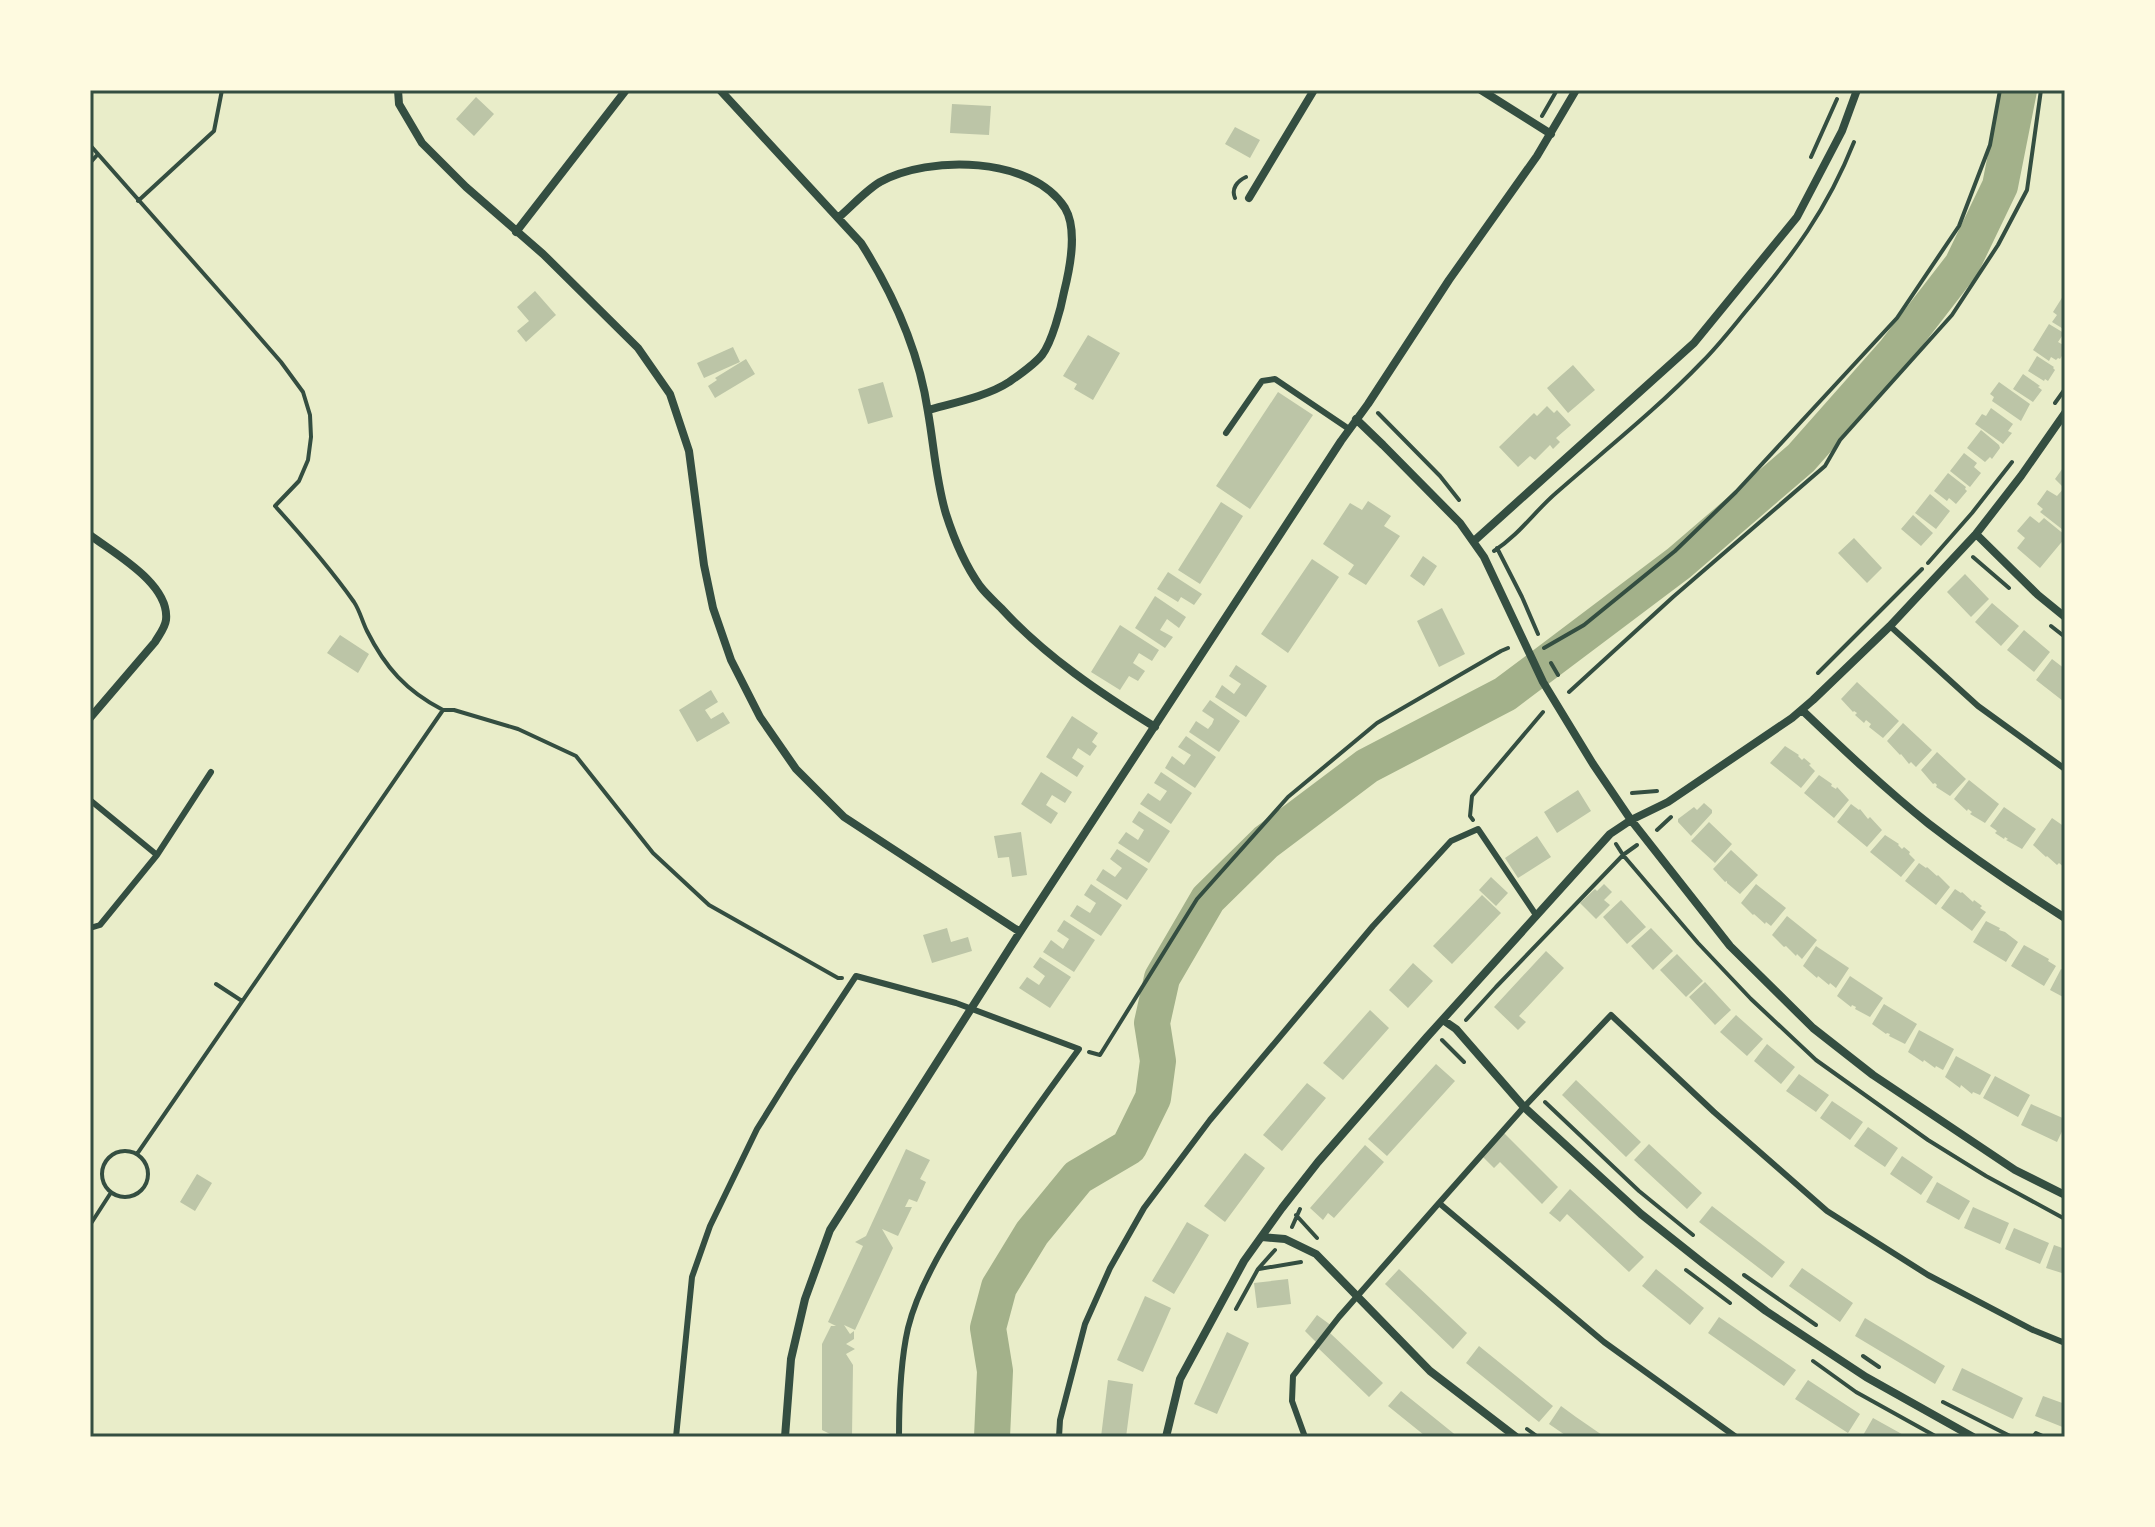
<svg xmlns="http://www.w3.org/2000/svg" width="2155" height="1527" font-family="Lato,sans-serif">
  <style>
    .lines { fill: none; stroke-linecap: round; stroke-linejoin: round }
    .river { stroke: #a3b18a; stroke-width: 36 }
    .building { fill: #bcc5a7 }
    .path { stroke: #344e41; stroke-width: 4 }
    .service { stroke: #344e41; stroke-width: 6 }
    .minor { stroke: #344e41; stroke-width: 8 }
    .neatline { fill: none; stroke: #344e41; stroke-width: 3 }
  </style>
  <rect width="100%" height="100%" fill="#e9edc9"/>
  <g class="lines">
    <path class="river" d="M992,1437l3,-66 -7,-43 11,-41 33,-54 46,-56 51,-30 24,-49 5,-37 -6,-38 10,-45 46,-79 58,-57 101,-76 138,-72 174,-131 122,-105 93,-105 68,-88 38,-79 19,-96"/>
  </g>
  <path class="building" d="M476,97l18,17 -20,22 -18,-17z
    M952,104l39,2 -2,29 -39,-2z
    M1235,127l25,13 -10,18 -25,-14z
    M535,291l21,24 -30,27 -9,-11 12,-10 -12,-14z
    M2065,293v37l-13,-8 5,-7 -4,-3z
    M2049,324l15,9 -6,9 7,4v5l-5,8 -2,-1 -2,2 -5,-3 -2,4 -16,-11z
    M1088,335l32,18 -27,47 -19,-11 3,-5 -14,-8z
    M733,347l7,15 -36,16 -7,-15z
    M2037,356l17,11 -1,1 2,2 -7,11 -3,-2 -1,2 -16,-10z
    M746,359l9,15 -40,24 -7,-12 9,-6 -2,-2z
    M1573,365l22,25 -27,23 -21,-25z
    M2023,374l17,12 -2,1 4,3 -9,12 -20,-13z
    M883,382l10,35 -25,7 -10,-35z
    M1999,382l31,22 -9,17 -29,-20 2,-4 -4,-3z
    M1278,392l35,23 -63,94 -34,-23z
    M1547,406l7,7 3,-3 14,15 -15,13 4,4 -7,7 -3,-4 -15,15 -5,-4 -12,11 -19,-20 35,-34 3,3z
    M1991,408l22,16 -5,7 4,2 -9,11 -28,-20 7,-10 4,2z
    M1981,430l18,15 1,3 -8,11 -2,-2 -5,5 -18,-14z
    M1964,453l13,10 -3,4 7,6 -11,14 -20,-16z
    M2065,465v62l-2,3 -23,-18 3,-3 -6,-5 10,-14 10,6 7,-8 -9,-9z
    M1948,473l18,14 -1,2 2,2 -11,13 -7,-6 -2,3 -13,-10z
    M1930,494l20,17 -14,18 -21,-16z
    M1368,501l23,15 -7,10 16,10 -34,49 -18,-11 6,-9 -31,-21 27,-41 12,7z
    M1221,502l22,14 -43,68 -22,-14z
    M1913,515l20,18 -12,13 -20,-17z
    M2030,516l9,7 5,-5 21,17v3l-25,30 -23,-20 8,-10 -8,-7z
    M1854,538l28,30 -15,15 -29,-30z
    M1423,556l14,10 -13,20 -14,-10z
    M1312,559l27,18 -51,76 -27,-19z
    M1168,572l34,22 -8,11 -13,-8 -3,5 -21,-13z
    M1965,574l24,25 -18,18 -24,-25z
    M1155,596l31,21 -7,11 -12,-9 -7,11 13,7 -8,11 -30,-20z
    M1992,603l27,23 -18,20 -26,-24z
    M1442,608l23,46 -26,13 -22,-46z
    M1120,625l39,25 -7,11 -13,-8 -6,10 12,8 -7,10 -9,-5 -9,14 -29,-18z
    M2024,630l26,22 -16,20 -27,-22z
    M340,635l29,19 -11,19 -31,-20z
    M2052,659l13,10v30l-2,2 -27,-21z
    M1236,665l31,21 -21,31 -31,-20 7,-12 12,9 7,-10 -12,-8z
    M1857,682l42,39 -16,17 -14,-11 2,-3 -5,-4 -2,3 -9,-8 2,-2 -3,-2 -1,1 -12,-13z
    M711,690l7,12 -13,8 6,9 12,-7 7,11 -33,19 -18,-32z
    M1210,700l30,21 -21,31 -30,-20 7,-11 12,8 4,-5 2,-5 -12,-8z
    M1072,716l26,17 -6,9 5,4 -7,10 -12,-8 -6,10 12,8 -7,11 -31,-20z
    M1903,723l29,27 -16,17 -5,-5 -2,2 -8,-10 -1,1 -13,-14z
    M1186,736l30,21 -21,31 -30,-20 7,-12 12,9 7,-10 -13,-8z
    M1785,746l14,9 -1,1 4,4 2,-2 7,6 -2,1 6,6 -14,17 -31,-25z
    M1937,752l29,27 -16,17 -14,-9 1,-2 -2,-2 -2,1 -12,-14z
    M1041,772l31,20 -7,11 -13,-8 -6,10 12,8 -7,11 -30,-20z
    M1161,772l31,21 -21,31 -31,-20 8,-11 12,8 7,-10 -13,-8z
    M1819,775l13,9 -1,2 5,3 1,-2 12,13 -15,18 -30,-25z
    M1969,780l30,24 -14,19 -15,-9 2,-2 -4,-3 -1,2 -13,-12z
    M1578,790l13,21 -34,22 -13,-21z
    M1704,803l8,7v3l-21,23 -13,-14v-3l16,-12 3,3z
    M1851,804l8,6 1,-1 8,10 2,-2 12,13 -15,17 -30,-25z
    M2004,807l32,22 -14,20 -16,-9 2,-1 -3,-2 -1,2 -9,-6 2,-2 -7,-5z
    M1139,811l31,20 -21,32 -31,-20 8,-11 12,8 6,-10 -12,-8z
    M2052,818l13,9 -3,9 3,3v29l-6,-5 -2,2 -10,-9 -1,1 -13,-12z
    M1709,822l23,22 -17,19 -24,-22z
    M1021,832l6,43 -15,2 -3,-20 -11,1 -4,-22z
    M1885,835l14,9 -1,1 4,4 2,-2 6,5 -1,2 6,6 -14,17 -31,-25z
    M1537,836l14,21 -33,21 -13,-20z
    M1117,849l31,20 -21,31 -31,-20 7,-11 12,8 7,-9 -12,-9z
    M1731,850l27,25 -18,19 -13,-11v-2l-2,1 -12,-13z
    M1919,863l7,5 1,-1 10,9 1,-1 12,12 -14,18 -31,-24z
    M1491,877l17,16 -12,13 -17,-16z
    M1091,884l31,21 -21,31 -31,-20 7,-11 13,8 6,-10 -12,-8z
    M1604,884l8,8 -8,8 6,5 -14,14 -16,-16 15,-14 2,2z
    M1756,884l30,24 -15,18 -5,-4 -1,2 -11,-10 -1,1 -12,-12z
    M1955,889l6,4 1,-1 11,10 1,-2 8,6 -2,2 6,4 -14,19 -31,-23z
    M1482,895l19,18 -49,51 -19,-18z
    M1621,900l25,27 -19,17 -24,-27z
    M1787,916l30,24 -15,19 -5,-5 -1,2 -10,-10 -2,1 -12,-12z
    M1064,920l31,20 -21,32 -31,-20 8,-12 12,9 6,-10 -12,-8z
    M1986,921l14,7 -1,2 6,2 13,10 -12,20 -33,-20z
    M947,928l4,14 17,-5 4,14 -40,12 -9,-28z
    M1651,928l22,23 -20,19 -22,-24z
    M2024,945l25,14 -1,2 8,5 -12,20 -33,-20z
    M1816,946l33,22 -13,20 -6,-5 -1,2 -11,-9 -1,2 -14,-12z
    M1546,951l18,17 -45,48 7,6 -8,8 -24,-23z
    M1677,954l26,27 -17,16 -26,-27z
    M1040,957l31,20 -21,31 -31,-20 8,-11 12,8 6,-9 -12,-9z
    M1413,963l20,18 -25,27 -19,-18z
    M2061,969l4,2v27l-15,-8z
    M1850,976l33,22 -13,19 -15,-8 1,-2 -4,-2 -1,2 -14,-11z
    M1705,982l26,28 -16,15 -26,-28z
    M1884,1004l33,20 -12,20 -16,-8 1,-2 -3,-1 -1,1 -14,-10z
    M1370,1010l19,18 -46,52 -20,-17z
    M1736,1015l27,24 -16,17 -27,-24z
    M1919,1030l35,19 -11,21 -7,-4 -1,2 -11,-8 -1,2 -15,-10z
    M1767,1044l28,23 -14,17 -27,-23z
    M1956,1056l35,19 -11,20 -7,-3 -1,2 -11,-9 -1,3 -15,-11z
    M1436,1064l19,17 -68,75 -19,-17z
    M1799,1074l30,21 -13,17 -30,-21z
    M1995,1076l35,19 -12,22 -35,-19z
    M1576,1080l65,62 -15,15 -64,-62z
    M1307,1083l19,15 -44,53 -19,-16z
    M1832,1101l31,21 -13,18 -30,-22z
    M2031,1104l34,15v6l-8,17 -36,-17z
    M1868,1127l30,21 -13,19 -31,-21z
    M1504,1133l54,54 -16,17 -42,-42 -6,6 -12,-12z
    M1649,1144l53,49 -15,16 -53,-49z
    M1365,1145l19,17 -50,56 -6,-5 -5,7 -13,-12z
    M906,1149l24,11 -10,19 6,3 -9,20 -8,-3 -4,8h7l-14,29 -16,-7 11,19 -38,82 -11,-5 6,9 4,-3v8l-8,5 9,5 -9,5 7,11 -1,71h-18l-12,-6v-86l9,-18h5l-8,-4 35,-76 -8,-4 11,-6z
    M1245,1153l20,15 -40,54 -21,-16z
    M1902,1156l31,21 -12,18 -31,-21z
    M197,1174l15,9 -17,28 -15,-9z
    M1937,1182l33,19 -11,19 -33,-18z
    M1570,1189l74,68 -15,15 -62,-58 -7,8 -11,-9z
    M1712,1206l73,56 -13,16 -73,-56z
    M1973,1207l36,16 -9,21 -36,-16z
    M1187,1222l22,13 -35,59 -22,-13z
    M2014,1228l35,15 -9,21 -35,-15z
    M2054,1245l11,4v25l-19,-6z
    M1802,1268l51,35 -13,19 -51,-36z
    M1399,1269l68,64 -14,16 -68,-65z
    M1656,1269l48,39 -14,17 -48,-39z
    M1288,1279l3,25 -34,4 -3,-25z
    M1145,1296l26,12 -28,64 -26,-12z
    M1317,1315l15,11 -15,17 -12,-12z
    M1719,1317l77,53 -12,16 -76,-53z
    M1865,1318l80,48 -10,18 -80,-48z
    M1227,1332l22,11 -32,71 -23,-10z
    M1330,1333l53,50 -14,14 -52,-50z
    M1479,1346l74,60 -14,16 -73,-59z
    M1962,1368l61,30 -10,21 -61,-29z
    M1108,1380l25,4 -7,53h-25z
    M1808,1380l52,34 -12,19 -53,-34z
    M1401,1391l36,29 21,17 -34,-2 -36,-29z
    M2043,1396l22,8v24l-30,-12z
    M1561,1406l15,11 29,20h-37l-19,-13z
    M1873,1418l27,15 6,4h-44z"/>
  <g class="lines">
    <path class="path" d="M1542,116l15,-26
      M90,145l144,163 47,54 22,30 7,23 1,22 -3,23 -9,21 -24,25c28,31 55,62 79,96 6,9 8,19 13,29 18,36 39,60 76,79
      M1811,157l26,-58
      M90,163l8,-9
      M1235,198c-4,-9 2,-17 11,-21
      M138,201l76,-70 8,-41
      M2055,403l10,-14
      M1378,413l62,63 19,24
      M1497,548l25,49 16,37
      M1494,551c25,-16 41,-40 62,-58 49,-43 101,-84 146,-131 16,-16 30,-34 44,-51 47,-56 81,-101 108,-169
      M1973,557l36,31
      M1928,563l44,-50 40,-51
      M2051,626l14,11
      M1544,648l40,-23 91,-74 61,-59 161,-174 62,-92 31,-81 10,-55
      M1551,663l7,12
      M1818,673l104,-104
      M1569,692l104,-95 152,-131 15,-26 112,-125 46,-70 29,-55 14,-100
      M1632,793l25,-2
      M1473,820l-3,-4 2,-20 71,-84
      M1657,830l14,-13
      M1616,844l7,11 14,-10
      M216,984l26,17
      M1466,1020l30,-33 127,-132 75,88 53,56 65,61 112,80 58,36 79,43
      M1442,1040l22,22
      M1089,1052l11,3 97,-156 91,-102 89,-74 124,-72 7,-3
      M1545,1102l94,89 54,44
      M102 1174a23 23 0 1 1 46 0a23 23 0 1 1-46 0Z
      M137,1154l306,-444h11l64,19 58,27 77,97 56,52 129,73h4
      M1296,1215l21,23
      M90,1225l20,-31
      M1292,1227l8,-18
      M1259,1269l42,-7
      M1686,1270l44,33
      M1744,1275l72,50
      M1236,1309l22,-40 17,-19
      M1863,1356l16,11
      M1813,1361l43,31 81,45
      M1943,1402l69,35
      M1527,1429l11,8
      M2033,1437l3,-4 9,4"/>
    <path class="service" d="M1226,433l36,-52 13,-2 74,50
      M1890,626l88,80 87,63
      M90,800l67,55 -57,70 -10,3
      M157,855l54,-83
      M1439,1203l85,-96 87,-92 103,97 113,99 101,64 105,55 32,13
      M676,1437l16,-160 18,-51 47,-97 35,-56 64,-97 100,27 123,46c-39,54 -79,108 -115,165 -21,32 -47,77 -56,114 -8,35 -9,73 -9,109
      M1059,1437l1,-17 25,-96 25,-56 34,-60 66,-88 163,-194 78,-85 27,-12 58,86
      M1305,1437l-13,-36 1,-25 46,-59 100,-114 165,139 132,95"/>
    <path class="minor" d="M398,90l1,14 23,39 44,44 77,67 95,94 32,46 19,57 15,114 9,43 18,52 29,57 36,52 48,48 176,115
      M720,90l141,153c33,52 58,108 67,169 6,34 8,69 18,102 8,25 19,51 34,72 6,8 14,15 21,22 44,48 99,85 154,119
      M1481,90l70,44
      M1249,198l65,-108
      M838,218c13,-11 27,-27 42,-36 49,-27 152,-26 185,26 13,22 5,60 -1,84 -3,16 -12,50 -22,63 -8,10 -23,20 -33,27 -21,14 -56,21 -81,28
      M516,232l110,-142
      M1356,419l27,26 77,78 24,34 59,125 50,82 38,56 99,126 83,82 60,47 142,95 50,25
      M1976,534l62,61 27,22
      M90,535c25,19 80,49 76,85 -1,8 -7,15 -11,22l-65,76
      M1474,541l220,-198 103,-126 45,-86 15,-41
      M1802,710c41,39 83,79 127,114 44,34 90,65 136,94
      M1443,1020l13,9 68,78 117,107 63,50 62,47 100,66 107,60
      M1262,1237l23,2 31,15 114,117 86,66
      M785,1437l6,-78 14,-60 25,-69 190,-298 321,-491 27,-37 81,-124 88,-124 39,-66
      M1166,1437l14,-58 64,-118 38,-53 36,-46 109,-125 183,-203 21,-14 37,-18 124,-84 21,-18 77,-74 86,-92 45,-58 44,-63"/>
  </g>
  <rect width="2155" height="1527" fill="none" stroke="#fefae0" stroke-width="184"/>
  <rect x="92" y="92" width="1971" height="1343" class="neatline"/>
</svg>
